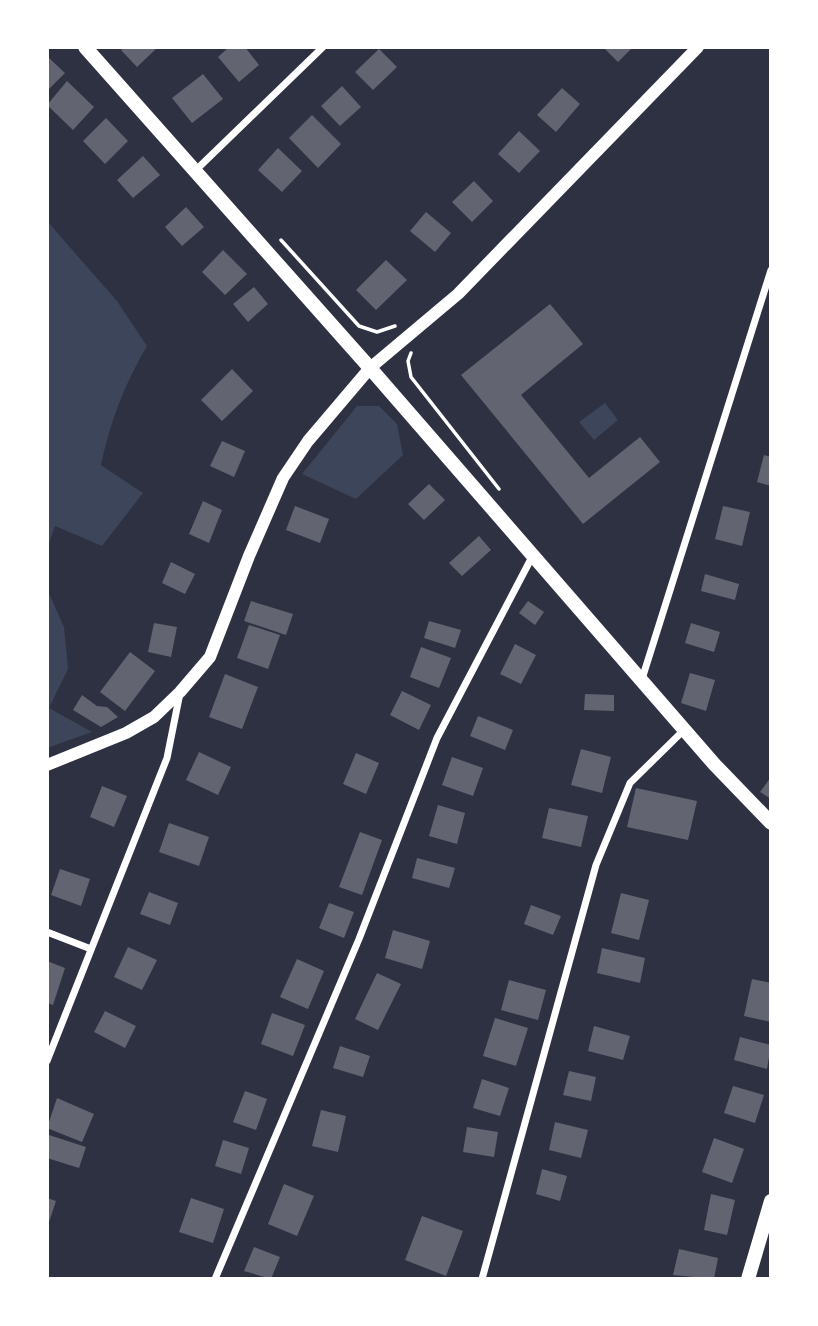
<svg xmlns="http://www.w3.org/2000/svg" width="818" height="1326" font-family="Ubuntu,sans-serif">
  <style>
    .green { fill: #3c4559 }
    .building { fill: #626471 }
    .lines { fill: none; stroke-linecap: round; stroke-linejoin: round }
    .path { stroke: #fff; stroke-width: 3.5 }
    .minor { stroke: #fff; stroke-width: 7 }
    .tertiary { stroke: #fff; stroke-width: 12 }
    .secondary { stroke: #fff; stroke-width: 14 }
  </style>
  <rect width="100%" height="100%" fill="#2d3142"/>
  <path class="green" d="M47,221l70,80 30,45c-22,37 -37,76 -46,119l42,28 -41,53 -47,-20 -8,23z
    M605,403l13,17 -24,20 -15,-18z
    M357,406h22l18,18 6,31 -47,44 -54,-25z
    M47,589l17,38 4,42 -19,39 43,24 -45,16z"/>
  <path class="building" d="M125,47h33l-21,20 -16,-17z
    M229,47h16l14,18 -20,17 -21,-25z
    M603,47h30l-15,15z
    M379,49l18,18 -24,23 -18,-18z
    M49,58l16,15 -18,18v-31z
    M203,74l20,25 -31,24 -20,-25z
    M67,81l27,26 -21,23 -26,-25z
    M342,86l19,21 -21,19 -19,-20z
    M562,88l18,16 -24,28 -19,-17z
    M312,115l29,29 -23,24 -29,-30z
    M106,118l22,23 -23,23 -22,-23z
    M519,131l21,20 -21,22 -21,-19z
    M278,148l24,23 -20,21 -24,-22z
    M143,156l17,19 -27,23 -16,-18z
    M474,181l19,20 -21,21 -20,-20z
    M186,207l18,20 -22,19 -17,-19z
    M426,212l25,21 -16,19 -25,-21z
    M223,250l24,24 -22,21 -23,-23z
    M386,260l21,20 -31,30 -20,-20z
    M254,287l14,17 -20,18 -15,-18z
    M550,304l33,40 -62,51 68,83 51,-41 20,25 -77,62 -122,-149z
    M232,369l21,22 -31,30 -21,-21z
    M222,441l23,10 -11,26 -24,-11z
    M764,455l7,2v29l-14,-4z
    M429,484l16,16 -21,20 -16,-16z
    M203,501l19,9 -13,33 -20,-9z
    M295,506l34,13 -9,24 -34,-13z
    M723,506l27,6 -8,34 -27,-7z
    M479,536l12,14 -29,26 -13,-13z
    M171,562l24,12 -10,20 -23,-11z
    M705,574l34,10 -4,16 -34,-9z
    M251,601l42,13 -7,21 -42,-14z
    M528,601l16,11 -9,13 -16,-12z
    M429,621l32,9 -6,18 -31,-10z
    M154,623l23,4 -6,30 -23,-5z
    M691,623l29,9 -6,20 -29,-9z
    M249,625l31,10 -12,34 -31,-11z
    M515,644l21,11 -15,29 -21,-10z
    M421,647l30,11 -12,30 -29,-11z
    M130,652l25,19 -30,40 -25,-19z
    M690,673l25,7 -9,31 -25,-8z
    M225,674l33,13 -16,42 -33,-12z
    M402,691l29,14 -12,25 -29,-15z
    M585,694l29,1v16l-30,-1z
    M82,695l15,11 10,1 11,10 -17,10 -28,-17z
    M478,716l35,14 -8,20 -35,-14z
    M581,749l30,8 -9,36 -31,-8z
    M199,752l32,15 -13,28 -32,-15z
    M356,753l23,10 -13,31 -23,-10z
    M452,757l31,11 -10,28 -31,-11z
    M771,777v22l-11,-7z
    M102,786l25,10 -13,31 -24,-10z
    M636,788l61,13 -9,39 -61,-13z
    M438,805l27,8 -8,31 -28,-8z
    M549,808l39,8 -7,31 -39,-9z
    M169,823l40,14 -10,29 -40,-14z
    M360,832l22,8 -20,55 -23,-8z
    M417,858l38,10 -6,20 -37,-10z
    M60,869l30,10 -9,27 -30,-11z
    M149,892l29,11 -8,22 -30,-11z
    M621,893l28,7 -10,40 -28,-7z
    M329,903l25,9 -10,26 -25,-10z
    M531,905l30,11 -8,19 -29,-11z
    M393,930l37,11 -8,28 -37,-11z
    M128,947l29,13 -15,30 -28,-13z
    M602,948l43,10 -5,25 -43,-10z
    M297,959l27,12 -16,38 -28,-12z
    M47,961l18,7 -12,37 -6,-2z
    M377,973l24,11 -23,46 -23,-11z
    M752,979l19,4v39l-27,-6z
    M509,980l37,10 -8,30 -37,-10z
    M105,1011l31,15 -11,22 -31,-16z
    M272,1013l33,12 -12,31 -32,-12z
    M495,1018l33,10 -12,38 -33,-10z
    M594,1026l36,10 -7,24 -35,-9z
    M740,1037l31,8 -4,24 -33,-9z
    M340,1046l30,10 -7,21 -30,-9z
    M569,1071l27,6 -5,24 -28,-6z
    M482,1079l27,9 -9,28 -27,-8z
    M733,1086l31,9 -9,28 -31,-10z
    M245,1091l22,8 -11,31 -23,-8z
    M57,1098l37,16 -12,28 -35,-14z
    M321,1110l25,6 -8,36 -26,-6z
    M555,1122l33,8 -7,28 -32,-8z
    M467,1127l31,5 -4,25 -31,-5z
    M49,1135l37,12 -7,21 -32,-10z
    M714,1138l30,11 -12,34 -30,-11z
    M223,1140l26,8 -8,26 -26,-8z
    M542,1169l25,7 -7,25 -24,-7z
    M284,1184l30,12 -17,40 -29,-12z
    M711,1194l24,6 -8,35 -23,-5z
    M47,1198l9,3 -8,24h-1z
    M191,1198l33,11 -11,34 -34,-11z
    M422,1216l41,15 -17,45 -41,-16z
    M254,1247l26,10 -9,22 -27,-8z
    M679,1249l39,9 -4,21 -41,-4z"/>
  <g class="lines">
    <path class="path" d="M281,240l78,86 18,6 18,-6
      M411,353l-3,8 3,16 88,112"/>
    <path class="minor" d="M196,170l127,-123
      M642,679l129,-409
      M47,932l44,17
      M47,1061l120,-303 13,-65
      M215,1279l144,-340 78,-201 95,-181
      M482,1279l114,-414 34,-82 55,-54"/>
    <path class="tertiary" d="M47,765l79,-32 28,-16 26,-25 30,-35 39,-101 34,-78 25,-37 62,-73 88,-74 240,-247"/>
    <path class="secondary" d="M85,47l285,321 345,397 56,58
      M748,1279l23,-78"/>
  </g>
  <rect width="818" height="1326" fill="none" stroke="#ffffff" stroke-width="98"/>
</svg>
